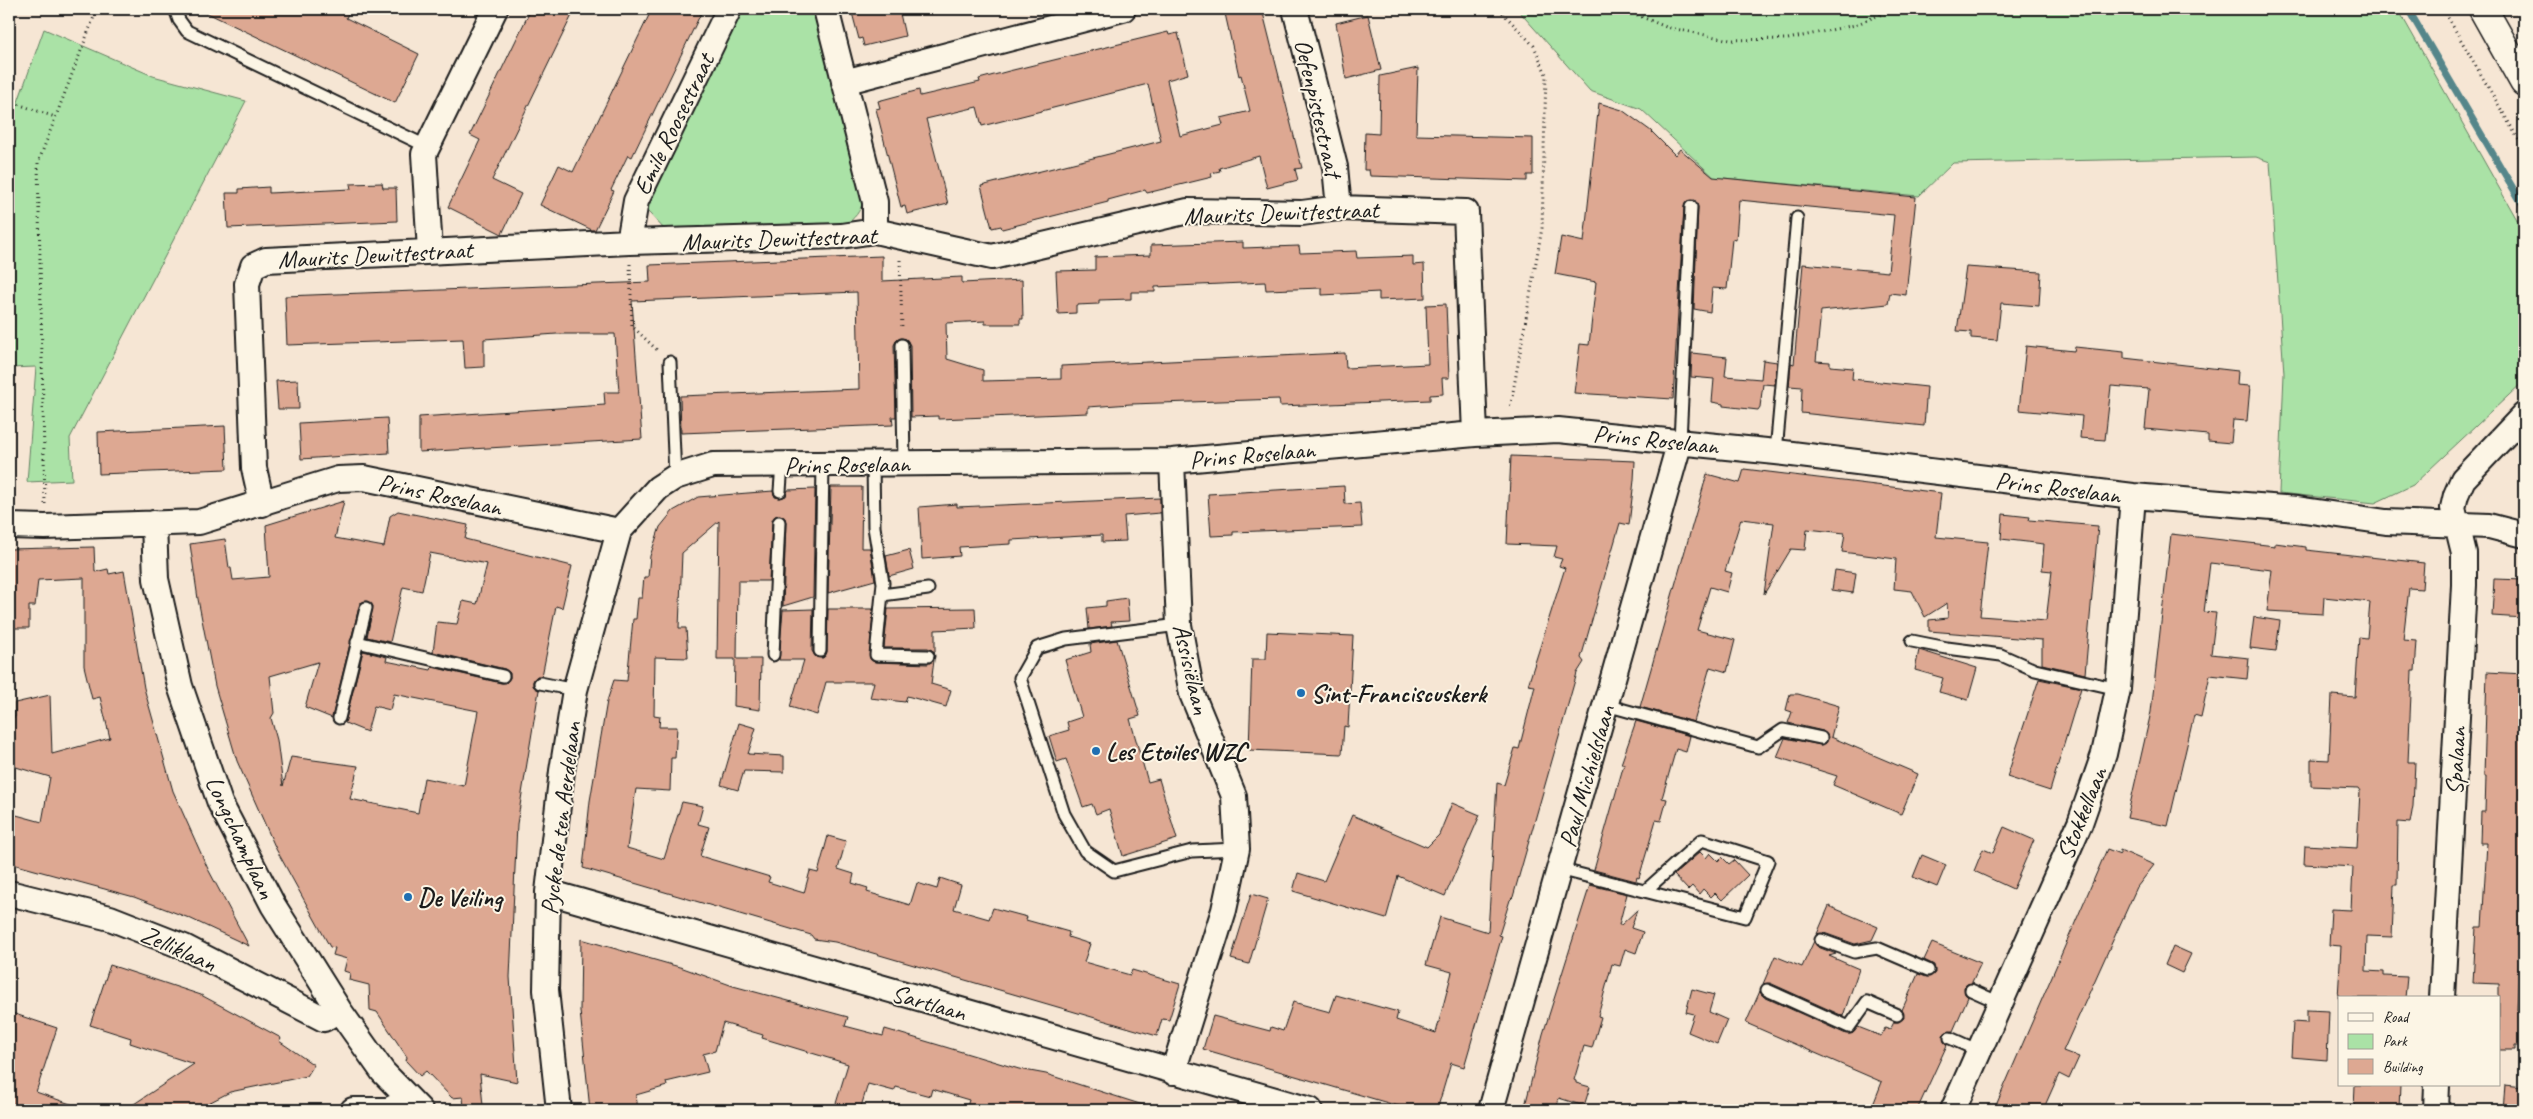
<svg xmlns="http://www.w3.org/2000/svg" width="2533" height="1119" font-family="Caveat,sans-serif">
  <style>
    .green { fill: #aae2a6; stroke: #637f61 }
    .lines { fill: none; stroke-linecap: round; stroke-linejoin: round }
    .stream { stroke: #55868a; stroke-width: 7 }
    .building { fill: #dda892; stroke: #1c1c1c; fill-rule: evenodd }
    .service-casing { stroke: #1c1c1c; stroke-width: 15 }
    .minor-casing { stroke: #1c1c1c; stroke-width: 28 }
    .secondary-casing { stroke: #1c1c1c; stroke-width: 31 }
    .path { stroke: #1c1c1c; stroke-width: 3; stroke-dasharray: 1 4; stroke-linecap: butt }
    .service { stroke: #fcf5e5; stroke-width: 11 }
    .minor { stroke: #fcf5e5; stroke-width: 24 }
    .secondary { stroke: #fcf5e5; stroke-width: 28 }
    .poi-dot { fill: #1f6fb2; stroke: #fcf5e5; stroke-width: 2 }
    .labels { text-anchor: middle; stroke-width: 4; stroke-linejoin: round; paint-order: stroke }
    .street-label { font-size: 25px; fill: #1c1c1c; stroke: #fcf5e5 }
    .poi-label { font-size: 25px; font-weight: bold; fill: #1c1c1c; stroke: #fcf5e5; text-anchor: start }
  </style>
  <rect width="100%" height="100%" fill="#f6e6d4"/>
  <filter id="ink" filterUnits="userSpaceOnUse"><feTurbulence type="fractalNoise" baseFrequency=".02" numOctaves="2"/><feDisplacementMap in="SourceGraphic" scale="10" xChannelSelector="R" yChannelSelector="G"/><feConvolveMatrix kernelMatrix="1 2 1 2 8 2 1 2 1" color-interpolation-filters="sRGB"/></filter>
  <g filter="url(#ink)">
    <path class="green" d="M738,9h64l18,10 43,182c-3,11 -8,17 -18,24l-178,7 -18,-19 -3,-13z
      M1517,9h881l126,223v149l-111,104 -38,18 -96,-10 5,-119 -14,-212 -14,-5 -303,6 -34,33 -196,-18 -4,4 -78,-73 -51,-18z
      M44,29l109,47 93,25 -176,337 2,42 -45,2 9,-115 -27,1v-241z"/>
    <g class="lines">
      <path class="stream" d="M2408,9l116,198"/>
    </g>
    <path class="building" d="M199,9h151l-4,9 73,36 -24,49z
      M531,9h44l-83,171 29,14 -19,40 -54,-27 32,-67 -10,-5z
      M652,9h51l-71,148 -4,-2 -17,35 3,1 -19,39h-3l-52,-25 19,-40 14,7z
      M851,9h48l6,27 -41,10 -2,-8 -3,1z
      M1224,9h38l40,159 -7,1 3,11 -31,8 -8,-32 -40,12 1,3 -9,2 1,4 -65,16 -2,-3 -37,10v2l-106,27 -1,-3 -9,2 -11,-42 180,-45 -13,-57 -166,42 -5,-19 -51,12 22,85 -41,10 -2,-8 -4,1 -25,-98 4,-1 -2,-7 41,-11 1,6 60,-14 -1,-3 30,-8 159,-39 1,3 9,-2 10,41 -21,6 13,56 43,-11 -2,-7 29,-7 -9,-36 -2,1z
      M1368,15l13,55 -35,9 -10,-56z
      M1418,68l-2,67 117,3v37h-6v6l-157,-5 -1,-6h-5l1,-37 14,1 1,-58z
      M1599,103l23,7 29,21 24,24 5,-6 33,28 203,20 -10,98 -16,-2 -2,11 -67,7 -5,50 14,1v4l23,2 -1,11 75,8 -3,39 -123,-13 1,-26 -13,-1 2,-23 3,1 9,-100 85,8 6,-57 -85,-8 -70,-7 -3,40 -4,-1 -5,50 -15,-1 -2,24 -16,-3 4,-102 -3,-7 -8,1 -3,6 -11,192 -99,-6 6,-49 9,1 7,-63 -41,-8 6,-37 23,5z
      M382,183l1,5h13l1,33 -169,7 -2,-35h13v-4l30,-2v6l42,-2 40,-2 -1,-5z
      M1243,242v6l56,-2 1,7 56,-2 1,7 56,-2v9l11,-1 1,34 -46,2v-8l-57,3v-7l-56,2 -1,-8 -110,5v5h-24v7l-32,1v4l-23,1v8l-18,1 -2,-43 39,-1v-13l56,-2v-10z
      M882,256v25l80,-4v6l60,-3 1,39h-3v5h-35v-3l-39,2 1,36 36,11v11l78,-2v-13l261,-12 23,-1 1,15 82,-4 -2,-59 20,-1 3,74h-7l1,16 -13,1v5l-150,6 -1,-7 -148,5 -43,3v6l-150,6v-3l-27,1 -1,-72 -4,-6 -5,-1 -5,3 -2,4 2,72h-4l1,8 -212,8 -1,-37 179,-7 -2,-97 -225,9 10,138 -223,13v-35l186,-12 -1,-13h15l-4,-58h-58l-73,5v28l-19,1 -2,-29 -176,6 -2,-49 365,-14 -1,-17z
      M1966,267l75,5 -2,34 -38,-3 -4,37 -26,-2v-6l-14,-1z
      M2026,346l48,5 1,-4 49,5v6l114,13 -1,14 13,1 -3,35 -14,-1 -2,23 -23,-2v-6l-63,-6 4,-40 -38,-3 -6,54 -25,-2 2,-22 -63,-6z
      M1692,353l35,4 -2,19 36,3 2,-19 14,2 -2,23 -12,-1 -3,23 -2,3 -35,-4v-2l-11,-2 2,-23 -23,-2z
      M298,380l1,29h-21l-2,-28z
      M387,418l2,35 -88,6 -2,-36z
      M225,426l2,43 -128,5 -1,-42z
      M1511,456l124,5 -1,19 -5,45 -9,-2 -39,135 3,4 -7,11 -64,224 -3,3 -11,35 3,1 -38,131 -13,-4 -14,47h-25l-209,-61 10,-33 57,15 1,-4 12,4 10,-29 37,10 6,-17 62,17 -2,8 40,13 16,-61 -26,-7 14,-48 48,15 9,-149 7,2 11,-37 4,1 16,-63 -7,-1 37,-117 -6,-2 3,-7 -8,-2 3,-11 -50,-2z
      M1744,469l197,24 -5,44 52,5 -8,74 66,5 6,-50 -10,-1 2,-26 -43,-5 2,-25 27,3 -1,3 69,6 -13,148 -43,-10v-24l-113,-9v-11l19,-2 -1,-15 -22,14 -13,-26 -18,-2 2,-30 -54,-7 3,-19 -38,-4 -2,21 -14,-1 -27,45 10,-71 -33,-4 -16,52 7,2 -5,19 -17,-5 -13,43 38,10 -8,32 -17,-5 -16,55 -54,-15 67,-233 33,9z
      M1344,486l1,18 15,-1 2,24 -129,5v3l-22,1 -3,-42z
      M831,487h31l-1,61h9l5,32 -47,13z
      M815,489l-2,108 -30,9 3,-84 -1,-4 -5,-3 -5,1 -3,5 -3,60h-31l-1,78h24l-1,51 -26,-4 1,-47h-18l2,-138 -37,32 -3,75h7l2,30 -33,-1 -1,58 6,1 -1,11h18l-2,31h-4l-1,33 -34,-2 -9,59 37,11 18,-57 21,4 -5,18 11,3 -9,29 70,21 -2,5 36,11 6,-22 8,2 10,-37 18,5 -8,28 16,5 -2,9 16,5 -1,4 43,13 7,-22 20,6 3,-11 21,7 -7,24 35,10 4,-11 34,9 -1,3 43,12 -1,5 22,7 -6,18 46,13 2,-5 48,14 -11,36 -7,-1 -5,17 -322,-94 -21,-3 -3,-4 -10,-3 -218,-64 7,-67 17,-100 7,-21 13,1 6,-62h3l2,-21h4l2,-21h4l2,-21 10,-29 13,-16 25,-14 75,-6 2,6 5,1 6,-2 2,-6z
      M1160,498v15l-36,3 2,25 -24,1v-7l-91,5v4l-52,3 1,9 -38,3 -3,-52 38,-3v3z
      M344,501l-9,37 49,9 6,-31 8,-5 70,14 -3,14 107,27 -10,42 -6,-2 -14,70h-5l-4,5v5l6,4 -22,134 -7,153 7,105 -37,-8 3,32 -19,1 -1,-10 -11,1 -26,-27 -6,5 -14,-15 1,-4 -30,-45 -7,-2 -1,-25 -20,-5 1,-7 -6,-2 3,-12 -14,-4 2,-7 -5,-1 -54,-98 -39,-88 -22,-75 -17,-87 -8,-55 35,-5 4,29h2l2,12 36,-3 -3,-52zM430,553l57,11 -10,40 -14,-3 -6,23 -20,-2 -4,30 72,17 5,4v5l-4,5h-5l-69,-16 -1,3 -45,-9 1,-4 -24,-6 -18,72 22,9 7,-26 16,4 4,-16 84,17 -14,75 -40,-8 -6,35 -68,-14 8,-33 -67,-9 -8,29 -6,-46 -6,-22 3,-5 -4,-37 48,-14 -13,45 27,11 28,-115 7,-2 6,5 -6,31 23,5 13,-55 19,4z
      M2171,534l104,12v-3l31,4v3l118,13 -2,26 -13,-1 -6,52 14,1 -2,30h-3l-4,91h7l-2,44 -3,17 -12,-1 -1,63h-3l-2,52 -25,-1 -1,35 18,1v4l23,1 -2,21h-67l3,-52 -12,-1 2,-36 20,1 2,-43 -49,-3 1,-19 52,3 3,-57 -2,-3 -47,-2v-27l18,1 3,-65 23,2 4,-60 8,1 3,-36 -46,-5 -1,17 -56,-3 5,-41 -62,-7 -6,49 12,1 -5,41 38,4 -2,21 -37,-4 -9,42 -7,-2 -26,111 -41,-8 24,-106z
      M94,547l1,25 13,-3 1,5 15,-3 20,117 29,103 35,78 41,77 -60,-28 -55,-21 -125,-34v-50l33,9 8,-45 -41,-12v-48h6v-14l35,-8 2,59 58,-16 -10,-41 -8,2 -8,-33v-88l-46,2 -3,26h-6v22h-20v-79z
      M909,550l5,19 -25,7 -3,-20z
      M1835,570l21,3 -3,20 -21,-3z
      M2494,579l30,1v38l-32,-2z
      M1127,598l2,23 -18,1 1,4 -23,3 -2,-21 19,-2v-5z
      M975,608l1,20 -41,2v22l-7,-4h-44l4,-39z
      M813,609l-1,42 4,6 7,1 4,-6 1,-43h45l-3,50 6,3 52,2 6,-4 -3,24 20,6 -5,17 -39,-11 -2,6 -35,-4 4,-16h-48l-9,33 -27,-8 14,-47h-25l4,-50z
      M2254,617l26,4 -4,30 -26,-3z
      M1267,632l86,4 -5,91 -4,-1 -2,28 -93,-4 3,-91h14z
      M1117,640l23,76 -10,3 18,63 11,-3 18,60 -54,17 -14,-47 -13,5 -4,-10 -9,3 -17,-48 -9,3 -8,-26 20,-6 -2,-8 15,-5 -17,-57 26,-8 -1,-8z
      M1919,650l58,18 -9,32 -29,-8 4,-14 -28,-8z
      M2487,672l37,2v276l-4,-1 -3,61 7,1v35h-9v4h-16v-66l-26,-1 3,-56h6l5,-84h-7l1,-31h4l1,-36h-2z
      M2039,679l42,9 -31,103 -43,-14z
      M1790,694h8l41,12 -8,31 87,37 -17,40 -68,-29 4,-9 -60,-19 8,-19 35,7 6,-2 2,-4 -5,-8 -35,-8 4,-11 -6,-2z
      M1636,721l54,15 -4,16 -10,-3 -14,49 5,1 -6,22 -5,-1 -17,58 -2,-1 -1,4 -42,-11 30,-106h-3z
      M739,723l17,5 -8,26 36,2v16l-40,-1 -6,19 -17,-5z
      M1452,803l28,12 -35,81 -47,-20 -12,43 -93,-28 5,-18 26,8 28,-66 75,32 12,-12z
      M2004,827l30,13 -21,49 -39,-18 9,-22 10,4z
      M2107,849l13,5v-4l34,15 -17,22 -74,164 16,6 -10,22 -10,-5 -16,36h-49z
      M1700,852l6,6 4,-5 8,8 4,-4 7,7 5,-4 14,15 -26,25 -7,-7 -4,4 -8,-8 -4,5 -7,-8 -4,4 -14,-15z
      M1922,855l24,10 -9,22 -24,-10z
      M1590,885l37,9 -8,31h2l16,-15 -6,18 12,4 -7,21 -11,-4 -5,17 -8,-2 -14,52 3,1 -9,31 -8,-2 -10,34 2,1v2l14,4 -6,19 -25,-8 -3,12h-32l19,-76z
      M1251,894l17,5 -19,65 -18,-5z
      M1829,906l49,21 -6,13 -17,4 -31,-11 -7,1z
      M581,939l102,29 50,18 115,31 -3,9 38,10 2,-7 134,40 27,5 97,31v5h-177l3,-10 -37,-11 -2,7 -34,-9 -2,4 -26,-7 -8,26h-26l14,-46 -86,-26 1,-3 -40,-12 -8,28 -12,3 5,18 -42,10 1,4 -31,9 2,15h-48l-10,-99z
      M1814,941l4,6 18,7 -7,2 30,13 -16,47 -73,-33 -7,1 12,-28 27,11z
      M1932,943l49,20 -9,19 2,1 -7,1 -3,3 1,7 3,3 -15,34 -7,1 -3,3 1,7 3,3 -30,65h-46l11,-28 -136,-59 14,-32 4,6 82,37 7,-1 5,-6 23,9 4,-8 5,2 4,-8h4l6,-4 -2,-8 16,-36 10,3 7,-4 -1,-8 -10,-5z
      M2173,946l18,8 -9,19 -17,-8z
      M110,965l91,30 80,43 -2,3 35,24 -7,11 -77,16 -35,18h-70l69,-46 -64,-21 1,-5 -41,-13z
      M1692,989l22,6 -5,17 18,8 -10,24 -29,-12 6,-18 -8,-2z
      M2307,1010l22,1 -2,49 -36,-3 2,-35 14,1z
      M9,1012l48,16 -21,64 43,15v3h-59l-11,-3z
      M2355,1085h45l-1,25h-45z
      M2505,1085l19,2v23h-21z"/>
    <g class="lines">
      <g class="service-casing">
        <path id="service" d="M175,9l4,11 8,11 241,116
          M902,345l2,118
          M670,362l5,115
          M1680,441l11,-234
          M1776,452l21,-234
          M873,464l1,63 9,56 -7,72 52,1
          M780,491l2,-27
          M882,595l46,-6
          M1179,625l-113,14 -29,9 -17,30 44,136 21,37 29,20 78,-20 45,-2
          M1912,641l35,7 54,7 34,15 83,19
          M357,642l146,34
          M820,651l3,-187
          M773,655l6,-133
          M540,683l35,7
          M1606,705l152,42 25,-17 38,8
          M339,718l27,-110
          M1559,869l186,48 23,-56 -66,-21 -57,51
          M1821,940l33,12 23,-4 51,22
          M1767,990l82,37 18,-25 30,13
          M1971,990l29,13
          M1950,1038l29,13"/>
      </g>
      <g class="minor-casing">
        <path id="minor" d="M826,9l49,193v29
          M1295,9l40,158 4,41
          M844,82l279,-73
          M629,242l7,-41 93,-192
          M430,251l-6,-97 71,-145
          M1172,461l7,164 13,69 42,102 3,53 -13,61 -51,162
          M262,504l-8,-36 -7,-184 6,-18 13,-6 363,-18 212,-6 34,-5 117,26 196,-46 114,2 37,-5 127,4 9,222
          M154,523l2,56 24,107 40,117 53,102 66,105 44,62 37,38
          M9,526l36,1 154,-5 139,-43 26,-1 255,53 39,-43 17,-11 38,-12 459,-4 303,-27 83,-4 218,22 357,44 164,13 89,13 103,4 35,9
          M548,892l762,218
          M9,893l101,25 74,29 140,72 15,-9
          M2442,998l22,-413v-32l-11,-45 3,-13 7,-16 61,-64
          M353,1110h35l21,-10
          M559,1110l-13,-120 2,-98 14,-121 13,-81 44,-159
          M1491,1110l189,-669
          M1953,1110l127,-287 24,-69 14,-65 15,-193
          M2436,1110l1,-25"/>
      </g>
      <g class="secondary-casing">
        <path id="secondary" d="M2483,9l41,73"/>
      </g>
      <path class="path" d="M1499,9l35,37 12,28 -4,154 -32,181
        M1623,9l43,18 64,13 58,-1 67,-14 39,-16
        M2443,9l81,140
        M9,101l46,16
        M900,260l2,69
        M630,264l2,62 26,25
        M45,504l-7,-341 59,-154"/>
      <use href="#service" class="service"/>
      <use href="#minor" class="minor"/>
      <use href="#secondary" class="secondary"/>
    </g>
  </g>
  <g class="poi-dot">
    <circle cx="1301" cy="693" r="5"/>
    <circle cx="1096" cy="751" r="5"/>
    <circle cx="408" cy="897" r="5"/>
  </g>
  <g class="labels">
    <g class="street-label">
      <text transform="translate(1319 108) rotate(77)" y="9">Oefenpistestraat</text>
      <text transform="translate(673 124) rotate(-64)" y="9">Emile Roosestraat</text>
      <text transform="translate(1281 212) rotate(-2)" y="9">Maurits Dewittestraat</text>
      <text transform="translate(779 238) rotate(-2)" y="9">Maurits Dewittestraat</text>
      <text transform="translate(375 254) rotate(-3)" y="9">Maurits Dewittestraat</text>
      <text transform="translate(1656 439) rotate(6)" y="9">Prins Roselaan</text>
      <text transform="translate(1252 454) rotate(-5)" y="9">Prins Roselaan</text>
      <text transform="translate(847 464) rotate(-1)" y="9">Prins Roselaan</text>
      <text transform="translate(2058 487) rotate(7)" y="9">Prins Roselaan</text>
      <text transform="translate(440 494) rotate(12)" y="9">Prins Roselaan</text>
      <text transform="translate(1192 669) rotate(77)" y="9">Assisiëlaan</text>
      <text transform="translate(2455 761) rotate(-87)" y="9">Spalaan</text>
      <text transform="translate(1586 776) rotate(-74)" y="9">Paul Michielslaan</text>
      <text transform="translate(2081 813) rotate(-68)" y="9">Stokkellaan</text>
      <text transform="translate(560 818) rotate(-83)" y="9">Pycke de ten Aerdelaan</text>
      <text transform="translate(241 837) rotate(65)" y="9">Longchamplaan</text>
      <text transform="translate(179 948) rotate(24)" y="9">Zelliklaan</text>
      <text transform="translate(929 1002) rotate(16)" y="9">Sartlaan</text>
    </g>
    <g class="poi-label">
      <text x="1311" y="702">Sint-Franciscuskerk</text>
      <text x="1106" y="760">Les Etoiles WZC</text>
      <text x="418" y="906">De Veiling</text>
    </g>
  </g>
  <rect width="2533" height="1119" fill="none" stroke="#fcf5e5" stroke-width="30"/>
  <rect x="15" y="15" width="2503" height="1089" fill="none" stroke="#1c1c1c" stroke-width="2" filter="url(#ink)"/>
  <rect x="2338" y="996" width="162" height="90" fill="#fcf5e5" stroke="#a29e95"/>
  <rect x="2348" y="1013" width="25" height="8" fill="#fcf5e5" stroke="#a29e95"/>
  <text x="2383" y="1022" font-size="15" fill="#1c1c1c">Road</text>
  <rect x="2348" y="1034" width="25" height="15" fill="#aae2a6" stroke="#a29e95"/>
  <text x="2383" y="1046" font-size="15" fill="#1c1c1c">Park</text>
  <rect x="2348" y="1059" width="25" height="15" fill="#dda892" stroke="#a29e95"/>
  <text x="2383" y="1072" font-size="15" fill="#1c1c1c">Building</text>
</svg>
